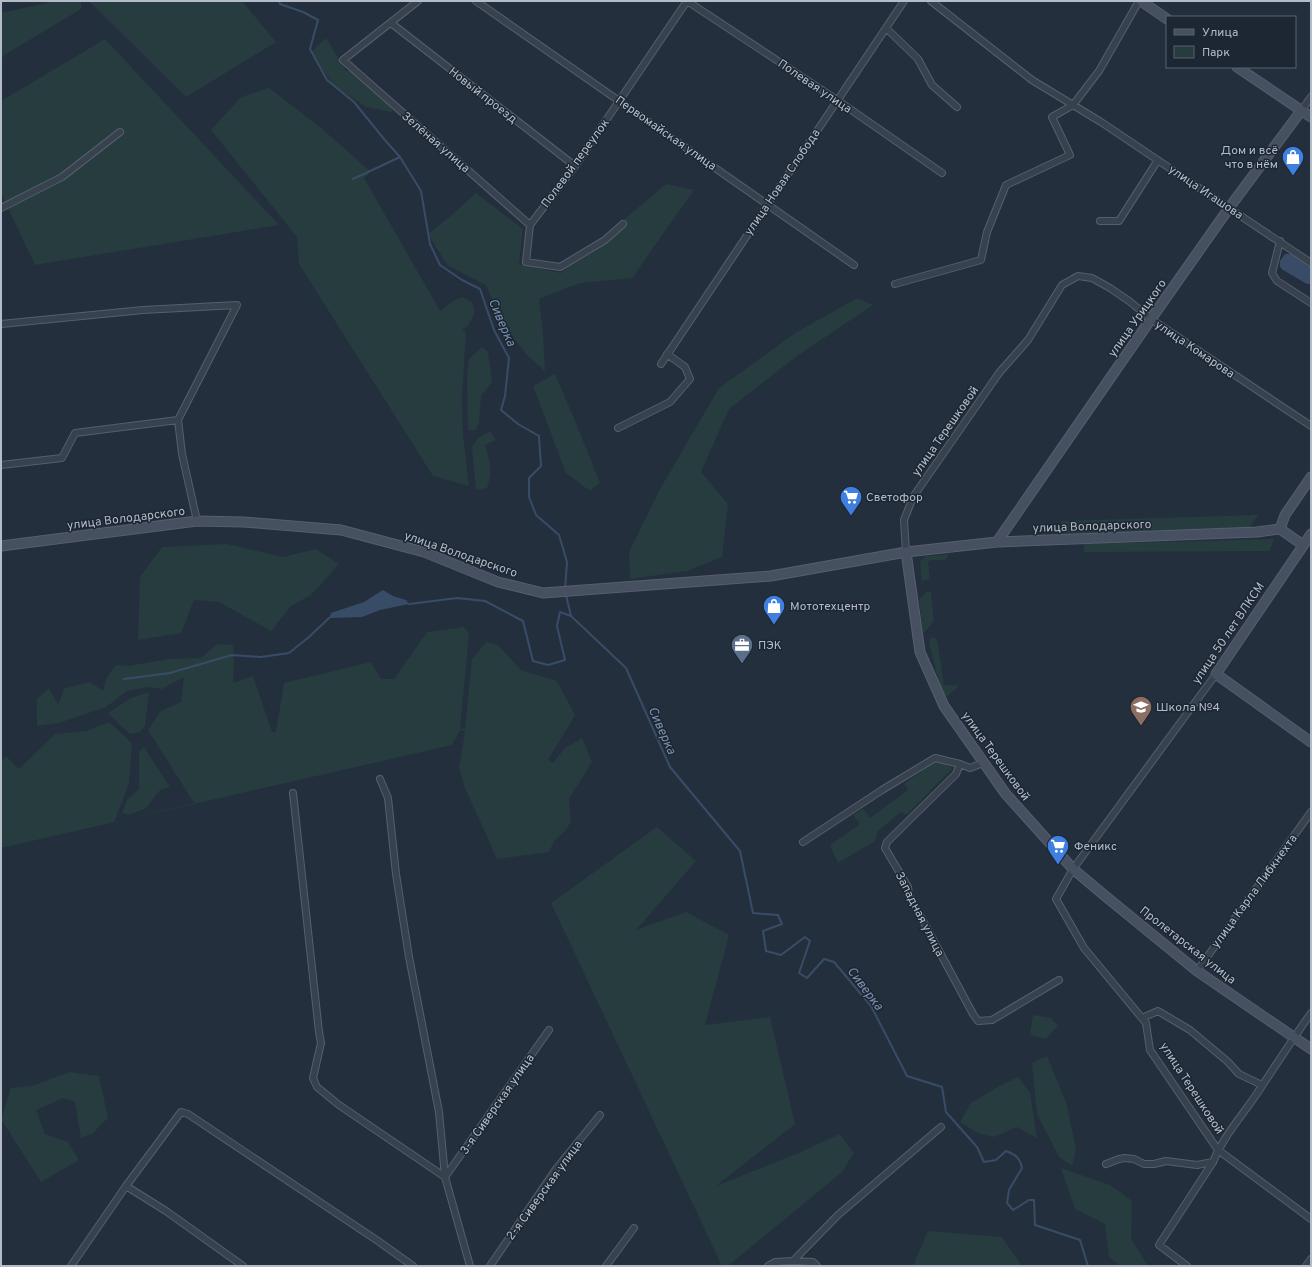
<svg xmlns="http://www.w3.org/2000/svg" width="1312" height="1267" font-family="Overpass,sans-serif">
  <style>
    .green { fill: #263c3f }
    .water { fill: #394c67 }
    .lines { fill: none; stroke-linecap: round; stroke-linejoin: round }
    .stream { stroke: #394c67; stroke-width: 2 }
    .minor-casing { stroke: #565f6c; stroke-width: 8 }
    .secondary-casing { stroke: #565f6c; stroke-width: 11 }
    .minor { stroke: #38414e; stroke-width: 6 }
    .secondary { stroke: #465061; stroke-width: 9 }
    .labels { text-anchor: middle; stroke-width: 3; stroke-linejoin: round; paint-order: stroke }
    .street-label { font-size: 12px; fill: #b4bcc9; stroke: #1d2633 }
    .poi-label { font-size: 12px; fill: #b4bcc9; stroke: #1d2633; text-anchor: start }
    .water-label { font-size: 13px; font-style: italic; fill: #7c92b1; stroke: #1d2633 }
  </style>
  <rect width="100%" height="100%" fill="#242f3e"/>
  <path class="green" d="M56,1h25v8l-80,48v-44z
    M90,1h152l34,41 -90,55 -93,-92 -4,-3z
    M326,38l20,33h13l34,29 -1,12 -26,-5 -33,-22 -22,-33z
    M105,39l174,186 -244,40 -34,-72v-92z
    M269,88l51,39 51,45 -7,6 76,133 13,-10 9,-4 10,5 3,10 -7,14 -6,4 4,3 -4,62 1,40 6,51 -36,-10 -134,-212 -2,-27 -86,-107 30,-33z
    M666,184l28,6 -62,88 -52,5 -41,16 4,34 2,38 -18,-16 -22,-27 -19,-43 -39,-20 -19,-31 25,-20 23,-21 47,36 -4,35 42,9z
    M857,298l16,7 -76,51 -68,53 -28,63 27,32 -6,53 -35,14 -57,8 -1,-27 31,-63 59,-101 76,-55z
    M482,347l6,5 4,30 -11,14 -2,27 -4,8 -7,-1 -1,-54 2,-17z
    M555,374l23,54 22,55 -10,8 -24,-18 -33,-87z
    M490,431l6,9 -11,5c5,16 8,27 2,43l-11,2 -4,-43 7,-10z
    M1258,515l-8,12 -192,7 3,-13z
    M1274,539l-4,12 -186,1v-8z
    M227,544l56,13 33,-8 23,15 -28,31 -20,11 -20,25 -52,-29 -25,-2 -13,33 -43,7 2,-63 22,-30z
    M948,554v2l-3,4h-14l-3,2 2,17 -8,2 -2,-20 6,-5z
    M927,591l4,1 3,29 -9,11h-2l-4,-32z
    M464,627l5,6 -9,96h5l7,-70 14,-17 12,3 23,25 36,11 18,34 -27,45 5,3 11,-14 18,-11 10,24 -23,37 2,23 -6,9 -11,10 -5,11 -52,7 -32,-71 -6,-20 6,-37 -5,-1 -8,15 -451,103v-87l5,-5 13,13 36,-35 31,-3 23,-9 23,21 -3,41 -15,38 80,-19 -46,-73 13,-19 20,-9 3,-25 -22,12 -15,-2 -20,4 -21,16 -47,16 -22,3v-27l12,-11 9,16 7,-16 25,-6 13,9 4,-14 9,-12 12,1 42,-7 31,-1 16,-14 16,1 1,21 -1,17 20,-7 19,56h4l8,-49 87,-21 10,17h13l33,-47z
    M932,637l5,2 7,46 14,1 -3,4 -9,7 -7,-14 -10,-41z
    M149,692l-4,34 -5,6 -9,2 -8,-6 -15,-15 23,-15z
    M144,747l26,40 -10,3 -14,18 -17,7 -7,-2 5,-13 12,-11v-37z
    M936,761l17,7 -47,47 -5,-3 -23,19 -3,10 -37,22 -8,-18 30,-21 -7,-9 10,-6 7,9 38,-28 -4,-6z
    M657,827l39,34 -60,69 50,-18 43,23 -24,90 65,-8 25,107 -79,62 80,-32 44,-20 14,19 -13,20 -113,93h-6l-171,-363z
    M1033,1015l18,3 7,8 -12,13 -16,-4z
    M1047,1056l19,46 10,47 -4,17 -13,-9 -22,-43 -5,-51z
    M69,1072l30,4 9,42 -16,16 -11,4 -6,-36 -12,-4 -27,12 9,24 23,8 11,18 -38,22 -40,-63 10,-31 21,-2z
    M1018,1077l12,16 7,45 -20,-11 -23,10 -16,-4 -18,-11 11,-19 28,-17z
    M1061,1168l49,17 22,16 -1,37 17,28h-28l-11,-9 -4,-33 -30,-15z
    M928,1231l74,6 20,29h-109z"/>
  <path class="water" d="M1285,254h6l20,12v18h-4l-24,-14 -3,-3v-6z
    M383,590l10,6 13,4 3,4 -29,6 -18,7 -33,1 2,-5 33,-11z"/>
  <g class="lines">
    <path class="stream" d="M279,1l1,3 23,8 15,8 -8,29 17,31 27,22 30,37 16,18 21,34 9,53 10,21 22,15 18,9 14,41 15,28 -4,38 -4,14 17,14 21,12 2,30 -12,12v19l7,18 23,20 8,27 -2,27
      M353,179l47,-22
      M566,595l5,21 55,52 44,99 70,84 13,62 25,2 4,9 -19,7 3,20 15,4 24,-18 5,4 -11,32 8,5 17,-19 10,3 37,44 36,70 35,11 4,25 31,35 7,15 12,-2 10,-9c10,4 14,7 16,17l-13,22 -2,13 6,7 16,-10h5l1,25 45,15 8,26
      M409,604l48,-6 28,3 38,20 10,40 15,4 17,-5 -8,-34 3,-14 11,4
      M124,679l46,-6 62,-18 29,2 28,-4 20,-16 20,-19"/>
    <g class="minor-casing">
      <path id="minor" d="M418,1l-75,59 187,165
        M476,1l378,264
        M687,1l150,99 105,73
        M931,1l101,79 69,42 210,141
        M391,23l184,143
        M886,28l32,31 14,26 25,22
        M1301,111l10,-14
        M1,208l61,-31 58,-45
        M1100,221h19l39,-61
        M530,225l45,-59 112,-165
        M530,225l-4,37 34,5 45,-27 18,-16
        M1280,241l-8,32 5,8 34,22
        M895,284l86,-24 6,-28 19,-47 64,-30 -18,-38 21,-12 26,-34 40,-70
        M1,324l142,-14 94,-5 -59,115 4,34 15,67
        M661,364l243,-363
        M618,428l52,-26 20,-23 -5,-12 -18,-13
        M1,465l61,-7 13,-25 103,-13
        M906,552l-2,-32 9,-23 86,-124 29,-33 34,-55 16,-9 14,2 18,10 19,13 22,18 160,107
        M1216,674l-143,195 -17,30 28,49 62,75 4,27 68,100 93,69
        M983,763l-13,5 -10,-4 -4,10 -69,68 -2,6 23,39 1,8 64,119 5,7 14,-1 67,-40
        M380,779l8,19 8,76 13,83 30,155 6,65 25,89
        M293,793l26,239 2,11 -8,35 4,9 22,18 106,72
        M803,842l79,-52 53,-32 25,6
        M1197,971l114,-159
        M1142,1018l16,-7 32,19 37,31 12,13 23,11
        M1106,1164l13,-5 6,-1 9,1 10,5h10l12,-3 31,4 16,-3
        M445,1177l104,-147
        M126,1186l40,25 77,55
        M793,1261l20,1 4,4
        M71,1266l55,-80 55,-74 7,2 190,127 35,25
        M490,1266l66,-97 44,-54
        M606,1266l28,-38
        M768,1266l7,-4 18,-1 45,-46 103,-88
        M1187,1266l-28,-21 54,-83c10,-25 28,-45 43,-67 18,-27 36,-55 55,-82
        M1306,1266l5,-7"/>
    </g>
    <g class="secondary-casing">
      <path id="secondary" d="M1141,1l26,18
        M1237,67l74,50
        M1280,529l5,-14 26,-38
        M1280,529l23,16
        M1311,534l-95,140 95,68
        M997,542l154,-223 78,-111 72,-97
        M1,546l196,-25 47,1 97,8 83,22 74,30 45,11 228,-17 135,-24 91,-10 260,-10 23,-3
        M906,552l14,100 24,54 61,87 68,76 31,26 93,76 114,78"/>
    </g>
    <use href="#minor" class="minor"/>
    <use href="#secondary" class="secondary"/>
  </g>
  <defs>
    <g id="shop-pin" transform="scale(1.15)"><path d="M0 17L-7.5 6A9.5 9.5 0 1 1 7.5 6Z" fill="#3f7fe0" stroke="#1d2633"/><path d="M-5-2.5h2.3a2.7 3.5 0 0 1 5.4 0H5L5.5 6h-11ZM-1.5-2.5h3a1.5 2.3 0 0 0-3 0Z" fill="#fff"/></g>
    <g id="supermarket-pin" transform="scale(1.15)"><path d="M0 17L-7.5 6A9.5 9.5 0 1 1 7.5 6Z" fill="#3f7fe0" stroke="#1d2633"/><path d="M-6-5.5h2.5l.6 2H6L4.5 2H-2.5L-4.4-4H-6ZM-1.5 3.2a1.3 1.3 0 1 0 .1 0ZM3 3.2a1.3 1.3 0 1 0 .1 0Z" fill="#fff"/></g>
    <g id="office-pin" transform="scale(1.15)"><path d="M0 17L-7.5 6A9.5 9.5 0 1 1 7.5 6Z" fill="#5c6f8a" stroke="#1d2633"/><path d="M-6-3h4V-5.5h4V-3h4V5H-6ZM-1-4.5V-3h2v-1.5ZM-6 0V1H6V0Z" fill="#fff"/></g>
    <g id="school-pin" transform="scale(1.15)"><path d="M0 17L-7.5 6A9.5 9.5 0 1 1 7.5 6Z" fill="#8d6e63" stroke="#1d2633"/><path d="M0-5L7-2L0 1L-7-2ZM-4 1L0 2.5L4 1V4Q0 6-4 4Z" fill="#fff"/></g>
  </defs>
  <g fill-rule="evenodd">
    <use href="#shop-pin" x="1293" y="157"/>
    <use href="#supermarket-pin" x="851" y="497"/>
    <use href="#shop-pin" x="774" y="606"/>
    <use href="#office-pin" x="742" y="645"/>
    <use href="#school-pin" x="1141" y="707"/>
    <use href="#supermarket-pin" x="1058" y="846"/>
  </g>
  <g class="labels">
    <g class="street-label">
      <text transform="translate(815 86) rotate(34)" y="4">Полевая улица</text>
      <text transform="translate(483 95) rotate(38)" y="4">Новый проезд</text>
      <text transform="translate(666 133) rotate(35)" y="4">Первомайская улица</text>
      <text transform="translate(436 142) rotate(41)" y="4">Зелёная улица</text>
      <text transform="translate(575 163) rotate(-54)" y="4">Полевой переулок</text>
      <text transform="translate(782 182) rotate(-56)" y="4">улица Новая Слобода</text>
      <text transform="translate(1206 192) rotate(34)" y="4">улица Игашова</text>
      <text transform="translate(1137 318) rotate(-55)" y="4">улица Урицкого</text>
      <text transform="translate(1195 349) rotate(34)" y="4">улица Комарова</text>
      <text transform="translate(945 431) rotate(-55)" y="4">улица Терешковой</text>
      <text transform="translate(126 518) rotate(-7)" y="4">улица Володарского</text>
      <text transform="translate(1092 526) rotate(-2)" y="4">улица Володарского</text>
      <text transform="translate(461 554) rotate(19)" y="4">улица Володарского</text>
      <text transform="translate(1228 633) rotate(-56)" y="4">улица 50 лет ВЛКСМ</text>
      <text transform="translate(996 756) rotate(54)" y="4">улица Терешковой</text>
      <text transform="translate(1254 891) rotate(-54)" y="4">улица Карла Либкнехта</text>
      <text transform="translate(920 914) rotate(63)" y="4">Западная улица</text>
      <text transform="translate(1188 945) rotate(38)" y="4">Пролетарская улица</text>
      <text transform="translate(1192 1088) rotate(57)" y="4">улица Терешковой</text>
      <text transform="translate(497 1104) rotate(-55)" y="4">3-я Сиверская улица</text>
      <text transform="translate(544 1190) rotate(-54)" y="4">2-я Сиверская улица</text>
    </g>
    <g class="poi-label">
      <text x="1278" y="154" text-anchor="end">Дом и всё<tspan x="1278" dy="14">что в нём</tspan></text>
      <text x="866" y="501">Светофор</text>
      <text x="790" y="610">Мототехцентр</text>
      <text x="758" y="649">ПЭК</text>
      <text x="1156" y="711">Школа №4</text>
      <text x="1074" y="850">Феникс</text>
    </g>
    <g class="water-label">
      <text transform="translate(503 322) rotate(67)" y="5">Сиверка</text>
      <text transform="translate(663 730) rotate(66)" y="5">Сиверка</text>
      <text transform="translate(866 988) rotate(53)" y="5">Сиверка</text>
    </g>
  </g>
  <rect width="1312" height="1267" fill="none" stroke="#b4bcc9" stroke-width="4"/>
  <rect x="1166" y="16" width="130" height="52" fill="#1d2633" stroke="#59626f"/>
  <rect x="1174" y="29" width="20" height="6" fill="#465061" stroke="#59626f"/>
  <text x="1202" y="36" font-size="12" fill="#b4bcc9">Улица</text>
  <rect x="1174" y="46" width="20" height="12" fill="#263c3f" stroke="#59626f"/>
  <text x="1202" y="56" font-size="12" fill="#b4bcc9">Парк</text>
</svg>
